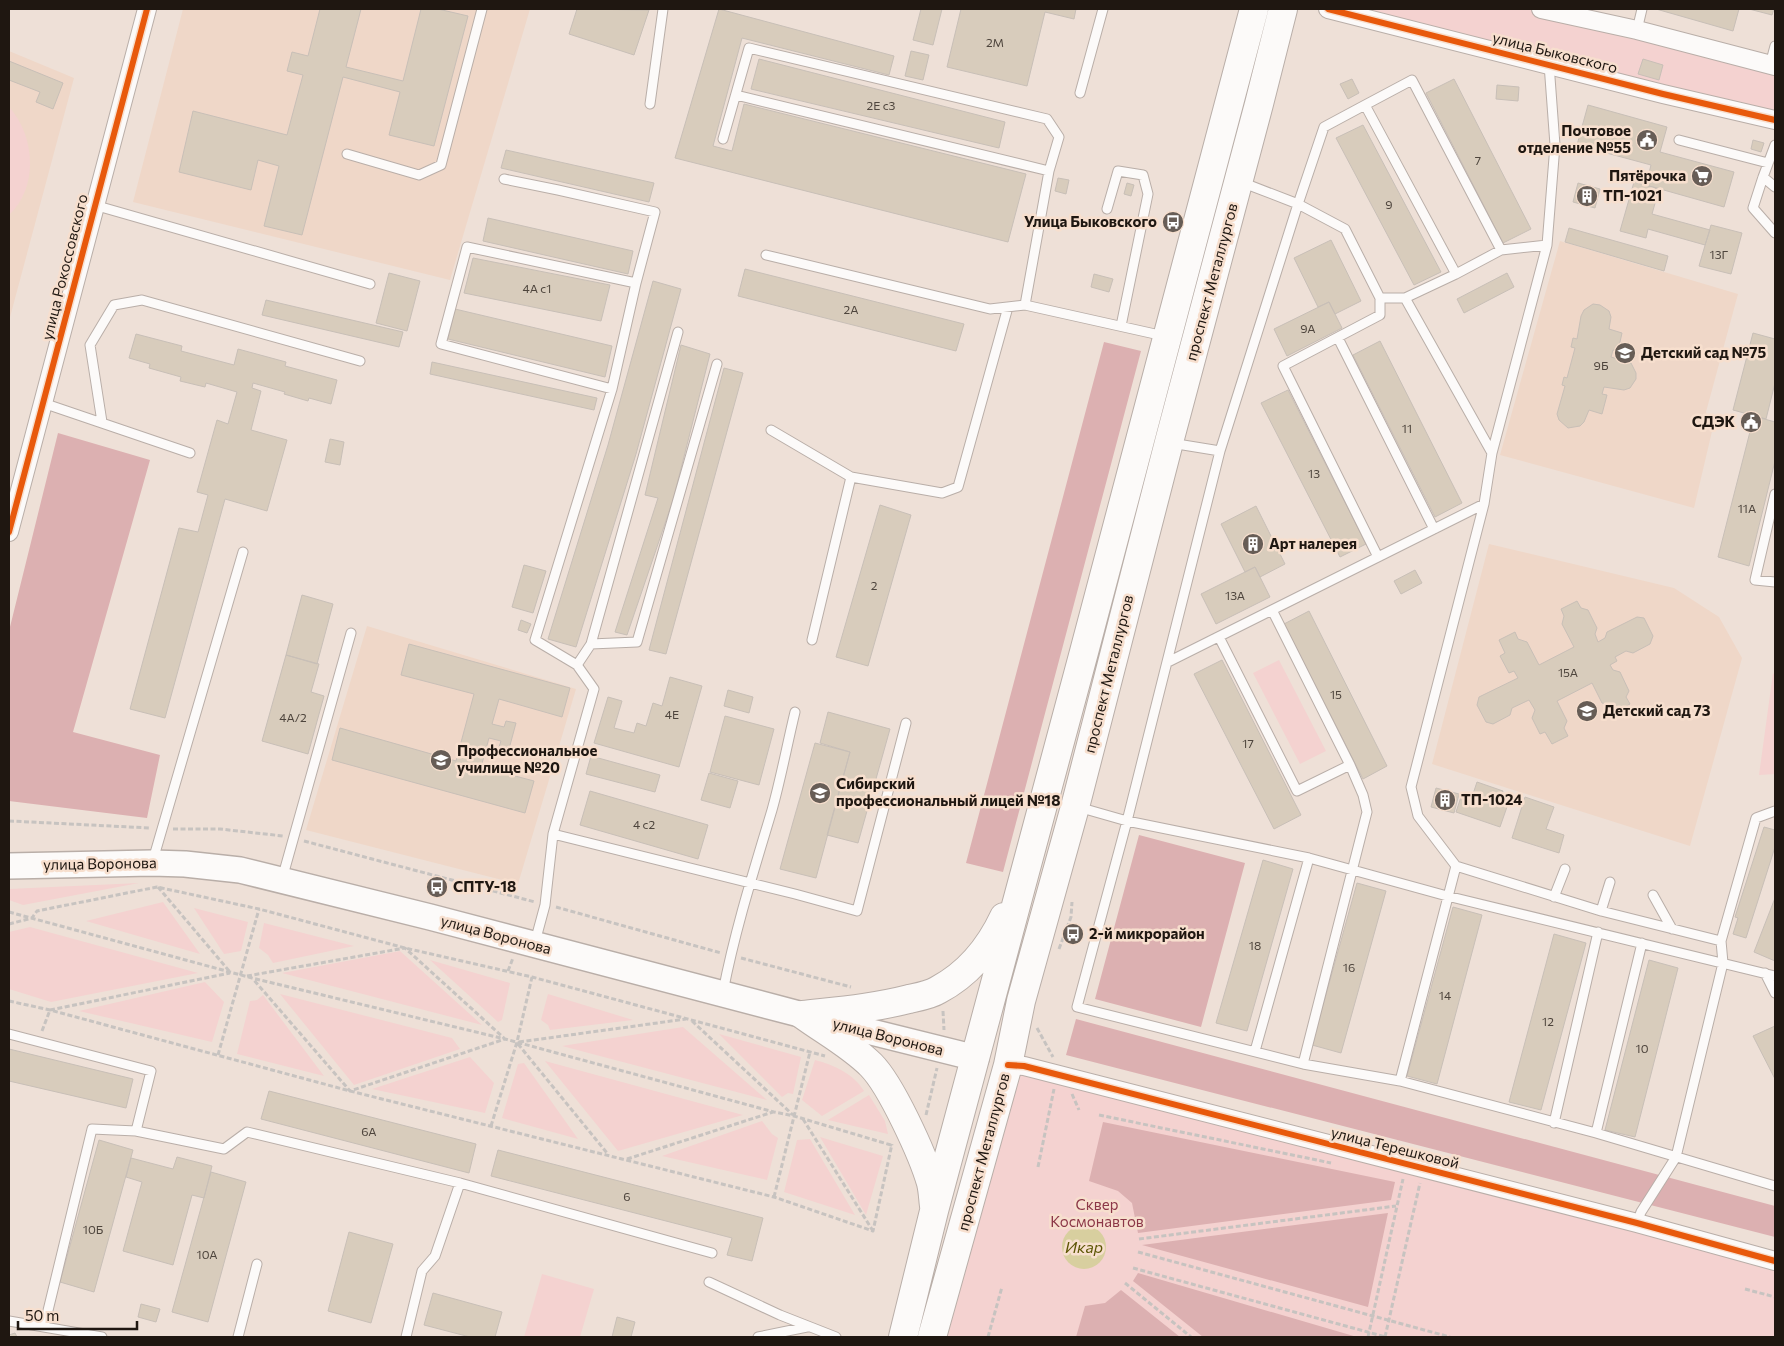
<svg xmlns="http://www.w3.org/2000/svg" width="1784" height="1346" font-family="Commissioner,sans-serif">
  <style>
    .built { fill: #efd7c8 }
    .green { fill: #f4d2d0 }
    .forest { fill: #dcb0b1 }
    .water { fill: #d8cf9f }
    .building { fill: #d8ccbc; stroke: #c8bfb7 }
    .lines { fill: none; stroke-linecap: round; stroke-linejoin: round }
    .lane-casing { stroke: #b9aea8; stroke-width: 11 }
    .street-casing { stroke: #b9aea8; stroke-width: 20 }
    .secondary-casing { stroke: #b9aea8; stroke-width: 28 }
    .primary-casing { stroke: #b9aea8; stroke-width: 30 }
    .path { stroke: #c7c3c0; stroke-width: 3; stroke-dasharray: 5 2.5; stroke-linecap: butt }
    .lane { stroke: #fcfaf9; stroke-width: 9 }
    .street { stroke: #fcfaf9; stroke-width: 18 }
    .secondary { stroke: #fcfaf9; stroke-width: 25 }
    .primary { stroke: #fcfaf9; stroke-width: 28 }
    .cycleway-casing { stroke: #f7dfce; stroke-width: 9 }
    .cycleway { stroke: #e8590c; stroke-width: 6 }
    .labels { text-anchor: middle; stroke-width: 5; stroke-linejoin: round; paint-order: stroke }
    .number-label { font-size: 12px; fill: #4e453d }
    .street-label { font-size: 15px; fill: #1f1711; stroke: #f7dfce }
    .poi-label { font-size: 15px; font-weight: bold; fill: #1f1711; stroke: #f7dfce; text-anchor: start }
    .park-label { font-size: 15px; fill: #8c3848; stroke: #f7dfce }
    .water-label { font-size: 16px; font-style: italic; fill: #5e5706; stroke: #f7dfce }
  </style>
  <rect width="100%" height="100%" fill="#eee0d7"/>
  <path class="built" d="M183,9h347l-80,271 -317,-78z
    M9,51l65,27 -65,243z
    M1560,241l178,53 -32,118 7,15 -19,81 -194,-53z
    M1489,544l185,44 45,29 23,41 -52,188 -258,-82z
    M367,626l209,63 -58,195 -212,-54z"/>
  <path class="green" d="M1328,9h213l234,57v54z
    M9,107c26,28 30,80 0,108z
    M1279,660l47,91 -26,13 -47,-91z
    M1773,673l2,3v98l-16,1z
    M139,883l-116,22 -14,-5v-11z
    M163,902l37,52 -114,-33z
    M194,908l54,14 -7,29 -17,3z
    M264,923l90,23 -81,17 -5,-8 -9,-7z
    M30,927l168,46 -147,29 -42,-13v-57z
    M400,951l82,74 -200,-52z
    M430,960l80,23 -8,37 -4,2z
    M205,982l19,20 -12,40 -133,-31z
    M280,994l172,44 8,11 -106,36z
    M548,994l85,26 -83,10 -2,-5 -7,-5z
    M263,995l61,81 -87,-22 13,-53 7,-1z
    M683,1027l84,73 -205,-54z
    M719,1034l82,23 -8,37 -5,-1 -6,4z
    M470,1057l24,26 -9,30 -113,-24z
    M815,1060c19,5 39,14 49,31l-42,25 -20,-16z
    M545,1061l198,54 -125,36z
    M524,1063l54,76 -76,-21 16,-54z
    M1008,1065l767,196v76h-843z
    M869,1095l16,26 3,13 -60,-14z
    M762,1121l10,13 6,4 -11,42 -105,-24z
    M820,1137l63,19 -17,59z
    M810,1139l45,76 -71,-23 13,-52z
    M542,1274l52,15 -14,48h-56z"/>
  <path class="forest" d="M1104,342l37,9 -138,521 -37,-9z
    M58,433l92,27 -77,272 87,23 -13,63 -138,-17v-170z
    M1139,835l106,28 -44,164 -106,-28z
    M1076,1019l699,187v31l-709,-182z
    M1103,1122l292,60 -4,18 -253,33 -6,-30 -14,-12 -29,-10z
    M1388,1213l-20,94 -226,-62z
    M1138,1273l219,64h-154l-70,-56z
    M1121,1290l59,47h-104l9,-31 20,-3z"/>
  <path class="water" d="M1062 1247a22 22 0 1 1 44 0a22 22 0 1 1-44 0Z"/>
  <path class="building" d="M320,9h41l-15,58 57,14 18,-72h17l30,7 -34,130 -45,-11 11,-43 -57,-15 -41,158 -38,-9 15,-60 -21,-6 -7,30 -72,-18 14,-61 94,24 16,-60 -16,-4 5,-19 16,4z
    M577,9l72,1 -15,45 -65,-21z
    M719,9l175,47 -5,19 -147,-37 -29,108 19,5 12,-47 282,70 -18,68 -333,-84z
    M921,9h21l-9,36 -20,-5z
    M961,9h115l-2,10 -29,-7 -18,74 -80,-19z
    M1656,9h83l-6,22z
    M1749,9h25l-2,6z
    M911,51l18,4 -6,25 -18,-4z
    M759,59l246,63 -6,26 -248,-59z
    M1643,59l20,6 -4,15 -21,-6z
    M9,61l54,22 -10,26 -17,-7 4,-10 -31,-12z
    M1352,79l7,14 -11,6 -8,-15z
    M1454,79l77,150 -28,14 -77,-150z
    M1497,85l22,2 -1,14 -22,-2z
    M1588,105l79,22 -7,25 74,20 -10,35 -78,-22 5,-20 -74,-20z
    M1363,125l78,147 -27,13 -78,-147z
    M1753,140l11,3 -3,9 -10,-3z
    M506,150l148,33 -5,19 -148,-34z
    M1058,178l11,2 -3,14 -11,-3z
    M1634,182l25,7 -7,25 58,16 -5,15 -57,-16 -2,9 -26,-7z
    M1127,183l7,2 -3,11 -7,-2z
    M1578,183l22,6 -5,19 -22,-6z
    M488,218l145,33 -5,23 -145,-33z
    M1711,225l31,8 -11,41 -32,-8z
    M1569,228l99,28 -4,15 -99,-29z
    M1331,240l30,61 -26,13 -6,-12 -11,5 -24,-49z
    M473,258l137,27 -9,36 -137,-28z
    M745,269l219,55 -8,27 -218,-55z
    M389,273l31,8 -13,50 -31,-8z
    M1507,273l7,14 -50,26 -7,-14z
    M1094,274l19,5 -4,13 -18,-5z
    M653,281l28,8 -45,165 -60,193 -28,-8 60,-194z
    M266,300l137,32 -4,15 -137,-32z
    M1329,302l13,26 -55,28 -13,-27z
    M1593,304l7,1 9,6 2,6 -2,12 13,4 -4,18 -5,-1 -2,7 20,6 5,10v6l-6,9 -6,2 -20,-3 -2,7 5,1 -5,19 -13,-4 -5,12 -4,4 -12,2 -9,-8 -2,-6 8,-28 -3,-1 2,-8 3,1 8,-30 -4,-1 2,-9 4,1 4,-23 3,-6z
    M455,309l157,37 -7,31 -157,-38z
    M1753,333l22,6v44l-9,36 -33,-9z
    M136,334l46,12 -1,5 53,14 4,-16 48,13 -1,4 52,14 -6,24 -22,-6 -1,3 -24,-7 1,-2 -32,-9 -1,5 9,3 -10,39 36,10 -20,71 -42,-12 -60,219 -35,-9 49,-181 19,4 10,-37 -11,-3 20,-72 11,4 9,-32 -31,-9 -1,4 -25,-6 1,-4 -32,-9 1,-4 -21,-6z
    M1380,341l82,162 -27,14 -82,-162z
    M681,345l29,9 -37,146 -46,135 -12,-3 43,-134 -13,-3z
    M432,362l165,36 -3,12 -164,-36z
    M724,368l19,5 -77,281 -17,-4z
    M1288,390l78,154 -26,13 -79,-154z
    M1754,416l21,6v39l-26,105 -31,-9z
    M330,439l14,3 -4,23 -15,-3z
    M880,505l31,10 -43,151 -32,-9z
    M1256,506l29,58 -25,13 -5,-10 -10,5 -24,-48z
    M524,565l22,6 -13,42 -21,-6z
    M1255,567l15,30 -54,27 -15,-30z
    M1415,570l7,13 -21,11 -7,-13z
    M302,595l31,9 -16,60 -31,-9z
    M1577,601l4,7 7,2 9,18 -2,6 3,8 7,-4 2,-6 30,-15 7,1 9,18 -3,8 -17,9 -7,-2 -11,6 2,4 -7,4 3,5 7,2 9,19 -3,6 4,7 -16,9 -4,-8 -8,-2 -10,-20 -35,18 10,20 -3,7 4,8 -16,8 -7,-12 -5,2 -8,-16 3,-8 -6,-10 -17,8 -2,7 -17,9 -7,-2 -9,-17 2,-8 39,-19 -4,-7 -5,2 -9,-17 5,-3 -6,-13 16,-8 3,7 9,3 12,23 35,-18 -12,-23 2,-8 -3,-7z
    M1309,611l78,155 -24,13 -79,-155z
    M521,620l10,4 -4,9 -9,-3z
    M409,644l161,44 -8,29 -63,-18 -7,25 12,3 2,-6 10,2 -7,26 -10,-2 2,-6 -12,-3 -8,29 53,14 -9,32 -193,-53 8,-32 116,33 18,-67 -73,-19z
    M286,655l33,9 -8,28 13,4 -16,58 -46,-13z
    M1222,660l79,155 -27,14 -80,-155z
    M670,677l32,9 -23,81 -85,-24 14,-46 14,4 -8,27 20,5 3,-10 9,3 7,-23 9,3z
    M728,690l25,7 -4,16 -25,-7z
    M828,712l62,17 -32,114 -31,-8 23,-83 -30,-9z
    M725,716l49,13 -15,56 -49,-13z
    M815,743l35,9 -34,126 -36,-9z
    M591,756l69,19 -5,17 -69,-18z
    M709,773l29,8 -8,27 -29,-8z
    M1477,782l26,9 -3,10 8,3 -8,23 -44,-15 6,-18 10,3z
    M1436,788l23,6 -5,19 -23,-6z
    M590,791l118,34 -10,34 -118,-34z
    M1525,797l29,10 -8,22 18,6 -5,18 -47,-15z
    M1764,827l11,3v17l-29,91 -13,-4 5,-16 -3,-1z
    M1263,860l30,9 -46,162 -31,-8z
    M1357,883l29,8 -45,162 -29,-8z
    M1775,898v63l-21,-9z
    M1453,907l29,8 -45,169 -30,-8z
    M1554,934l32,9 -45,167 -32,-8z
    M1649,960l29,8 -43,169 -30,-7z
    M1775,1026v53l-22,-43z
    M9,1049l124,30 -7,29 -117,-27z
    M269,1091l207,53 -7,29 -208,-54z
    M99,1140l34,10 -39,142 -34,-10z
    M498,1150l265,68 -11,43 -25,-6 5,-17 -241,-62z
    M177,1157l35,9 -8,32 -12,-3 -19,70 -50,-14 19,-69 -16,-5 5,-19 42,11z
    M211,1172l35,10 -38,140 -36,-10z
    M349,1232l44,12 -22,79 -43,-12z
    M433,1293l69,19 -7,25h-25l-46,-12z
    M141,1304l19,5 -4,13 -18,-5z
    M617,1317l18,5 -4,15h-19z
    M15,1333l2,4h-8v-2z"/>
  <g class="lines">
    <g class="lane-casing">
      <path id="lane" d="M1637,30l5,-21
        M1770,65l5,-19
        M1080,93l23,-84
        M736,95l313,76
        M650,104l13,-95
        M723,139l26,-91 298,71 12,18 -10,34 -24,134
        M1679,140l89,23
        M1775,145l-12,32 12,10
        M347,154l72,21 22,-10 41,-156
        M1763,177l-10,31 22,25
        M504,179l54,11 97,22 -19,71 -24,106 -77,251 42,25 17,24 -41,145 -8,71 -10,37
        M1241,182l57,22 26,-77 41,-22
        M94,205l276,79
        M1107,209l11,-38 25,4 5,19 -27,132
        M766,255l224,54 35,-4 139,31
        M1456,274l-91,-169 47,-25 89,170
        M1380,298l-35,-69 -47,-25 -78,247 -93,370 -50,186 226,57 97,17 196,52 179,53
        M1405,298l87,155
        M1338,338l96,191
        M612,389l-171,-45 26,-97 169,36
        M43,403l147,50
        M102,422l-12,-77 24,-40 28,-5 218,61
        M771,430l80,47
        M1171,443l49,8
        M1775,494l-20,86 20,2
        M1378,557l-95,-191 97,-51v-17h25l51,-24 45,-24 46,-5
        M1219,637l78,154 53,-26 -78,-155
        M812,640l39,-163 91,16 16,-6 50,-180
        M591,644l46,-2 80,-278
        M1168,662l316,-158
        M577,665l14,-21 87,-312
        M1078,807l49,14 182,37 138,38 328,80
        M553,834l242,60 62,17 49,-188
        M153,860l90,-308
        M1456,866l-38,-50 -7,-29 73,-283 8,-51 55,-208 8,-100 -6,-81
        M282,879l69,-246
        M1653,895l19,34
        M1554,897l11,-28
        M1601,911l9,-29
        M1765,973l10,20
        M723,992c12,-62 31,-122 49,-182 9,-32 15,-65 23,-98
        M9,1034l142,37 -15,60
        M1255,1051l54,-193
        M1303,1064l64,-252 -4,-17 -13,-30
        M1400,1081l56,-215 145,45 120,30
        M1554,1123l44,-191
        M1596,1133l46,-190
        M1637,1223l4,-11 35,-55 47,-194 -2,-22 35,-123 19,-7
        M709,1282l71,33 56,22
        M9,1321l93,16
        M44,1327l48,-198 44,2 88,18 23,-17 213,51 252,70
        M238,1337l19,-73
        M406,1337l16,-66 13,-15 25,-73
        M758,1337l49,-10"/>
    </g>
    <g class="street-casing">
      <path id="street" d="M1328,9l335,85 112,26
        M1541,9l96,21 138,36
        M9,532l138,-523
        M1008,1065l16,1 613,157 138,38"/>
    </g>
    <g class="secondary-casing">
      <path id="secondary" d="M9,866l143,-3 33,1 55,6 190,47 373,98 173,43"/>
    </g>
    <g class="primary-casing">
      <path id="primary" d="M803,1015c35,-4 71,-7 106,-16 9,-2 21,-4 29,-9 30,-16 52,-43 66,-73
        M803,1015c22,16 48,30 68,50 20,20 52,90 60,118 2,8 2,16 3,23
        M903,1337l31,-126 150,-559 170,-643
        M932,1337l76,-272 13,-64 54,-194 94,-365 90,-338 24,-95"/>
    </g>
    <path class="path" d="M9,821l142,7
      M173,829h47l63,7
      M304,841l231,61
      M158,887l72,85
      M556,907l165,46
      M9,912l243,66 253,61 269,73 20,4 97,29 1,-2
      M9,924l23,-6 5,-7 120,-24 102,22 146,39 127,29 293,79
      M1059,949l12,-32 1,-15
      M741,958l110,29
      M508,971l5,-13
      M247,976l158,-28 100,91 -155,52 -97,-112
      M9,1001l41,9 300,81 424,106 99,34 19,-87
      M943,1011l1,19
      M692,1021l101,94
      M1037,1028l16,29
      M42,1031l8,-21 180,-37
      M519,1042l167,-23
      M518,1044l89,109
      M218,1055l41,-146
      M1072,1094l7,16
      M926,1115l11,-47
      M1099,1115l232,48
      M803,1119l70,112
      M491,1126l26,-84 15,-65
      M627,1159l146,-47
      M1038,1167l16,-78
      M774,1197l36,-145
      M1139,1239l257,-33
      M1138,1252l312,85
      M1133,1268l253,69
      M1125,1283l66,54
      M1745,1289l30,8
      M988,1337l14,-50
      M1368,1337l35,-158
      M1385,1337l35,-154"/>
    <use href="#lane" class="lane"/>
    <use href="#street" class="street"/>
    <use href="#secondary" class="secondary"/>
    <use href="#primary" class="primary"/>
    <g class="cycleway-casing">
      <path id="cycleway" d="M1328,9l335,85 112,26
        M9,532l138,-523
        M1008,1065l16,1 613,157 138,38"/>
    </g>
    <use href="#cycleway" class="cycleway"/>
  </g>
  <defs>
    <g id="civic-disc" transform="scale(1.125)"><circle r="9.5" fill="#675d56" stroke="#f7dfce"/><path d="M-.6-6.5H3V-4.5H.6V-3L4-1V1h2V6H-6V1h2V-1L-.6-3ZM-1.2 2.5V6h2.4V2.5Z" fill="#fff"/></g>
    <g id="supermarket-disc" transform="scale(1.125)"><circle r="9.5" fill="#675d56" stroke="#f7dfce"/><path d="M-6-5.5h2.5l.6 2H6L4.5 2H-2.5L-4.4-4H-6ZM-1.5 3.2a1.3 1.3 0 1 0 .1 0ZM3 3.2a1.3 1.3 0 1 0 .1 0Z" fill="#fff"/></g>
    <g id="building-disc" transform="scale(1.125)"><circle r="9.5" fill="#675d56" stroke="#f7dfce"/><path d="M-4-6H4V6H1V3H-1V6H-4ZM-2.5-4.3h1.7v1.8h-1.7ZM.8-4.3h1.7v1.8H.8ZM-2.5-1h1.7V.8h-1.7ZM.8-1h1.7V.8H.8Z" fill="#fff"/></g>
    <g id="bus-disc" transform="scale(1.125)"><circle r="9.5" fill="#675d56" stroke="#f7dfce"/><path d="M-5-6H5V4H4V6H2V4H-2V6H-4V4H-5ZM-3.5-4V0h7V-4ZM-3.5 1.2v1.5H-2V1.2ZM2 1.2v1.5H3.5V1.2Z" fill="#fff"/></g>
    <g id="school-disc" transform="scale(1.125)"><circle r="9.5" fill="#675d56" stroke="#f7dfce"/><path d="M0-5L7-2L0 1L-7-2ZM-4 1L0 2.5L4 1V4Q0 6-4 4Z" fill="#fff"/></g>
    <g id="university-disc" transform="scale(1.125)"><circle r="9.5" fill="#675d56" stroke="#f7dfce"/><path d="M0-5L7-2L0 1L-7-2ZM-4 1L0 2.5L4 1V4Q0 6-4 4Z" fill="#fff"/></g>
  </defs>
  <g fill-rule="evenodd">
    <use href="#civic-disc" x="1647" y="140"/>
    <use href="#supermarket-disc" x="1702" y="176"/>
    <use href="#building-disc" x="1587" y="196"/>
    <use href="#bus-disc" x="1173" y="222"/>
    <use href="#school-disc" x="1625" y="353"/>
    <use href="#civic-disc" x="1751" y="422"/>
    <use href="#building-disc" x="1253" y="544"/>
    <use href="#school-disc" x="1587" y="711"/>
    <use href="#university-disc" x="441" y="760"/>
    <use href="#university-disc" x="820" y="793"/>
    <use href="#building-disc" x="1445" y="800"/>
    <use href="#bus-disc" x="437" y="887"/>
    <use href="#bus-disc" x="1073" y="934"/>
  </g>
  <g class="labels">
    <g class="number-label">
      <text x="995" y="47">2М</text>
      <text x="881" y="110">2Е с3</text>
      <text x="1478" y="165">7</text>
      <text x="1389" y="209">9</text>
      <text x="1719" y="259">13Г</text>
      <text x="537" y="293">4А с1</text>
      <text x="851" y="314">2А</text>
      <text x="1308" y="333">9А</text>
      <text x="1601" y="370">9Б</text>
      <text x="1407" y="433">11</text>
      <text x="1314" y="478">13</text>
      <text x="1747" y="513">11А</text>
      <text x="874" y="590">2</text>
      <text x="1235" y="600">13А</text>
      <text x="1568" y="677">15А</text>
      <text x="1336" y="699">15</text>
      <text x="672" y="719">4Е</text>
      <text x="293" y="722">4А/2</text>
      <text x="1248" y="748">17</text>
      <text x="644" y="829">4 с2</text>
      <text x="1255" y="950">18</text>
      <text x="1349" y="972">16</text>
      <text x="1445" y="1000">14</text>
      <text x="1548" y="1026">12</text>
      <text x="1642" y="1053">10</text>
      <text x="369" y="1136">6А</text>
      <text x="627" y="1201">6</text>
      <text x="93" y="1234">10Б</text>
      <text x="207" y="1259">10А</text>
    </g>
    <g class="street-label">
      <text transform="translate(1555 53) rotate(14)" y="5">улица Быковского</text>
      <text transform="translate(65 267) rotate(-76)" y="5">улица Рокоссовского</text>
      <text transform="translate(1212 282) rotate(-75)" y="5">проспект Металлургов</text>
      <text transform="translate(1109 674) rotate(-76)" y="5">проспект Металлургов</text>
      <text transform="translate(100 864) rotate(-1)" y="5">улица Воронова</text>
      <text transform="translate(496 935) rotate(15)" y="5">улица Воронова</text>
      <text transform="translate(888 1037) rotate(14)" y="5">улица Воронова</text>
      <text transform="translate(1395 1148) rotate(14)" y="5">улица Терешковой</text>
      <text transform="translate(984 1152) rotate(-75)" y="5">проспект Металлургов</text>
    </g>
    <g class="poi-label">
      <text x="1631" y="136" text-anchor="end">Почтовое<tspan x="1631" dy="17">отделение №55</tspan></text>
      <text x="1686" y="181" text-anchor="end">Пятёрочка</text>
      <text x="1603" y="201">ТП-1021</text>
      <text x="1157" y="227" text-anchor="end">Улица Быковского</text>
      <text x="1641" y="358">Детский сад №75</text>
      <text x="1735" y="427" text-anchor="end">СДЭК</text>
      <text x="1269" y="549">Арт налерея</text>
      <text x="1603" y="716">Детский сад 73</text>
      <text x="457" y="756">Профессиональное<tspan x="457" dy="17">училище №20</tspan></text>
      <text x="836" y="789">Сибирский<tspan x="836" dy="17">профессиональный лицей №18</tspan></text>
      <text x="1461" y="805">ТП-1024</text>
      <text x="453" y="892">СПТУ-18</text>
      <text x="1089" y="939">2-й микрорайон</text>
    </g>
    <g class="park-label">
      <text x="1097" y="1210">Сквер<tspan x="1097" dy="17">Космонавтов</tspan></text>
    </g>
    <g class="water-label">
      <text x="1084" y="1253">Икар</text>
    </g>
  </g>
  <rect width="1784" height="1346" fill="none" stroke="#1f1711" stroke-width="20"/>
  <path d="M18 1321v8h119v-8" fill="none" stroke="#1f1711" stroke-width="2.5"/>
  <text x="25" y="1321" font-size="15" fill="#1f1711" stroke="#f7dfce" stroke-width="4" paint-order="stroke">50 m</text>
</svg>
